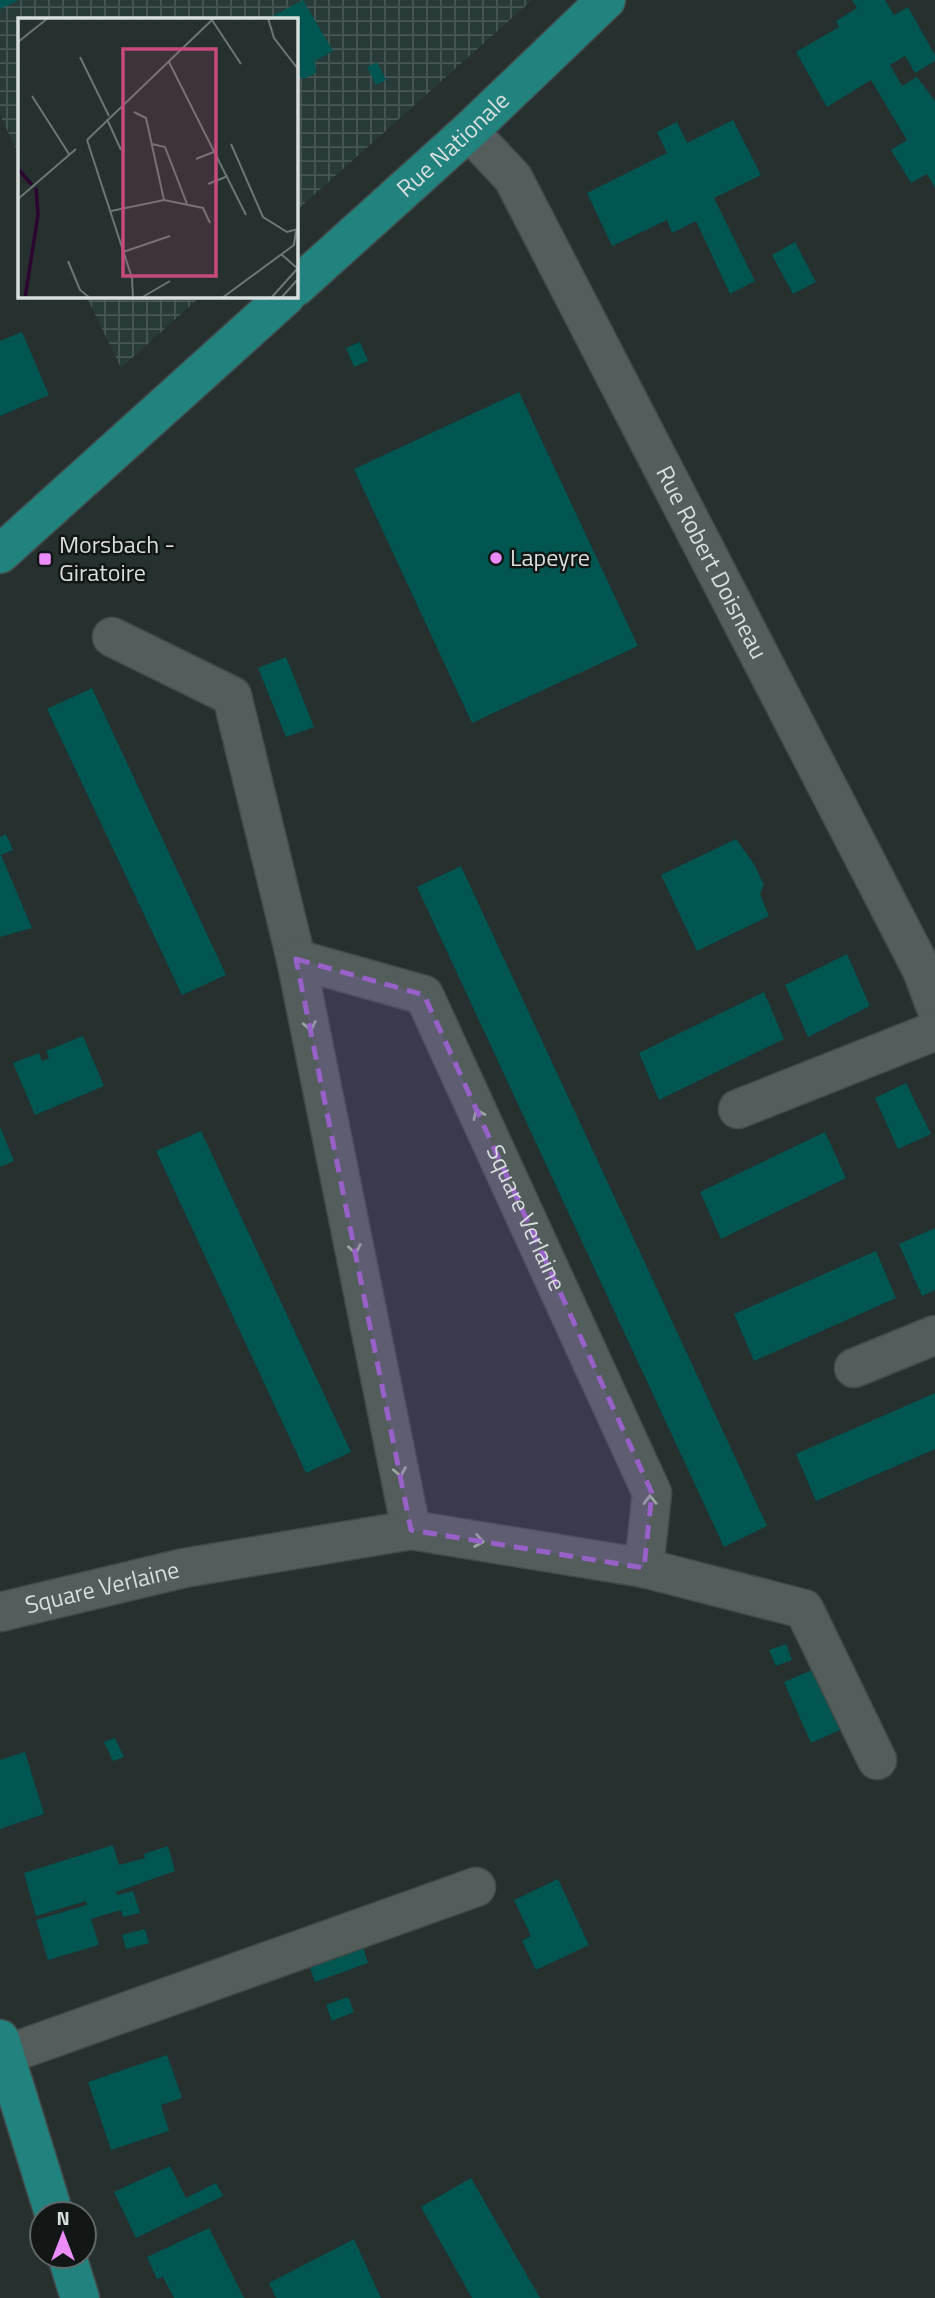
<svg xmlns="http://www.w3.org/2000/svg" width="935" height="2298" font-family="'Titillium Web',sans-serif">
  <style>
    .industrial { fill: url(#industrial-grid) }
    .building { fill: #015652 }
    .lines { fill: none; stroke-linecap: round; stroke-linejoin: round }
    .minor-casing { stroke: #424b4a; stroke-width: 41 }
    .major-casing { stroke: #424b4a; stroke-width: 41 }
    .minor { stroke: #525d5c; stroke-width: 38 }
    .major { stroke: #21827e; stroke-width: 38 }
    .oneway { stroke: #9ba4a3 }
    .marked { fill: #9761c8; fill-opacity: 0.2; stroke: #9761c8; stroke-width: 5; stroke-dasharray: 14 9; stroke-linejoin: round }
    .poi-dot { fill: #ec8cfb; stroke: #121716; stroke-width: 2.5 }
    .labels { text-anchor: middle; stroke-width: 5; stroke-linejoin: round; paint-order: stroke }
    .street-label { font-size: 24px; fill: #d7dedd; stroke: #121716 }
    .poi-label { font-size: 24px; fill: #d7dedd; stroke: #121716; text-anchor: start }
    .inset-river { fill: none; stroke: #2c0631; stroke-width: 3.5 }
    .inset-road { fill: none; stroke: #6c7675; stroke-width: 2 }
    .view { fill: #c74a7c; fill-opacity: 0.15; stroke: #c74a7c; stroke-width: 3.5 }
    .inset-edge { fill: none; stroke: #d7dedd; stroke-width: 3.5 }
  </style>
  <defs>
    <pattern id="industrial-grid" width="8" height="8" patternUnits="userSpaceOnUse" patternTransform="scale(1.75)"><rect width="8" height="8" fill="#283b39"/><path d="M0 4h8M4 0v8" fill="none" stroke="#465755"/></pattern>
  </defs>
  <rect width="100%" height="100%" fill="#25302f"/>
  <path class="industrial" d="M0,0h532l-236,211v-192h-277v136l-19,-40z
    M86,296h115l-80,72z"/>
  <path class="building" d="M0,0h19l-19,9z
    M303,0l30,51 -18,10 1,12 -12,6 -8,-5v-55h-29z
    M852,0h33l9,15 14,-8 27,48v6l-20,12 -10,-17 -15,9 12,21 15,-9 18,24v87l-8,-14 -16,9 -20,-33 16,-10 -36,-60 -44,27 -31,-55 43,-25 -3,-6 21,-13z
    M377,62l9,18 -10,5 -9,-18z
    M733,120l28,55 -47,23 41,83 -25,13 -34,-73 -24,12 -5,-13 -55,26 -25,-53 80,-40 -10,-21 20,-10 10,21z
    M795,242l21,40 -23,12 -21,-39z
    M22,332l27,63 -49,21v-75z
    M360,342l8,19 -14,6 -8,-19z
    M519,392l119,254 -166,77 -118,-254z
    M286,657l28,70 -28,10 -28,-69z
    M92,688l134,287 -44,20 -135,-286z
    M6,834l7,16 -12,5 31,73 -32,9v-100z
    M736,839l18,25 10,21 -4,9 9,22 -72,35 -36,-76z
    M461,866l306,660 -43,21 -307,-660z
    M847,954l23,52 -62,31 -23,-52z
    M764,992l20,47 -125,61 -20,-47z
    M83,1036l21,50 -69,29 -22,-52 26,-10 3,8 7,-3 -3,-7z
    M906,1083l25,51 -33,15 -23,-51z
    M0,1127l14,34 -14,6z
    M201,1131l150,321 -45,21 -150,-322z
    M825,1132l21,46 -125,61 -21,-47z
    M935,1228v62l-13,6 -23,-52z
    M876,1251l20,47 -142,63 -20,-47z
    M935,1393v56l-119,52 -20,-47z
    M786,1644l6,16 -16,6 -7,-16z
    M812,1670l28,60 -29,13 -27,-61z
    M115,1738l9,19 -11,4 -9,-19z
    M25,1752l19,62 -44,15v-69z
    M113,1845l6,20 26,-7 -1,-4 24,-8 7,25 -59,21 1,3 16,-4 7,22 -17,4 -2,-7 -30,9 8,26 -51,15 -12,-40 51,-15 -1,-4 -50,15 -12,-43z
    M558,1879l31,66 -53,25 -14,-29 9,-5 -17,-36z
    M145,1929l4,14 -23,6 -4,-14z
    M360,1937l8,26 -53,19 -9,-26z
    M348,1997l6,15 -22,9 -6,-16z
    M167,2055l15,43 -21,7 8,26 -58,19 -23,-68z
    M170,2166l16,32 30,-15 7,13 -87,42 -22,-46z
    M471,2178l69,120h-68l-51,-91z
    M209,2228l35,70h-70l-11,-21 -6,2 -10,-22z
    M354,2239l27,59h-105l-7,-15z"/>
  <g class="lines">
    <g class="minor-casing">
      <g id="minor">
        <path id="s1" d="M469,131l44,47 409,792 13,35"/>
        <path d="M112,637l120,59 64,263 115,571"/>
        <path id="s2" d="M296,959l128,36 228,498 -8,75"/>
        <path d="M738,1109l197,-78"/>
        <path d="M854,1368l81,-33"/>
        <path id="s3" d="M0,1612l184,-44 227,-38 233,38 160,41 73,151"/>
        <path d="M5,2055l471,-168"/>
      </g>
    </g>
    <g class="major-casing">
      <g id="major">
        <path id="s4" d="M296,287l173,-156 137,-131"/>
        <path d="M0,554l286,-258"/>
        <path d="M0,2039l54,175"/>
        <path d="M67,2256l13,42"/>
      </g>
    </g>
    <use href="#minor" class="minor"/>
    <use href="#major" class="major"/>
  </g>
  <defs><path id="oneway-chevron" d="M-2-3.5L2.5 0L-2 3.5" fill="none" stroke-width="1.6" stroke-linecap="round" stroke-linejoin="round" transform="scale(1.75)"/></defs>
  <g class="oneway">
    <use href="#oneway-chevron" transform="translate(310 1026) rotate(79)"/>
    <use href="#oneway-chevron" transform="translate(478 1114) rotate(-115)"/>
    <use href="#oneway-chevron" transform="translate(355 1249) rotate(79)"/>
    <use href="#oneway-chevron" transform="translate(400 1472) rotate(79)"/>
    <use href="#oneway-chevron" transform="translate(650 1500) rotate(-91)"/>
    <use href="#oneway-chevron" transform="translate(479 1541) rotate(9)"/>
  </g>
  <path class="marked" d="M296,959l128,36 228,498 -8,75 -233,-38z"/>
  <g class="poi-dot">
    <circle cx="496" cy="558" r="7"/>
    <rect x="38" y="552" width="14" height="14" rx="3.5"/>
  </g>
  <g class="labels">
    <g class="street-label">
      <text dy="8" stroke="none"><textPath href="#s4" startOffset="212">Rue Nationale</textPath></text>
      <text dy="8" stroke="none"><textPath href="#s1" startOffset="497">Rue Robert Doisneau</textPath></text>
      <text dy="8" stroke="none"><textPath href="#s2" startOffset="378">Square Verlaine</textPath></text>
      <text dy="8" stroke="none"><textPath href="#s3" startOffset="105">Square Verlaine</textPath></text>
    </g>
    <g class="poi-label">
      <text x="59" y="553">Morsbach -<tspan x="59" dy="28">Giratoire</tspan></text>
      <text x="510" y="566">Lapeyre</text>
    </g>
  </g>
  <g transform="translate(18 18)">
    <rect width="280" height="280" fill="#25302f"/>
    <path class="inset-river" d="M0,151l14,16M7,280l13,-83 -2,-27"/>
    <path class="inset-road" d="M250,0l6,20 24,31M194,2l29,44M0,24l30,-24M62,39l29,59M151,44l77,153M14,78l37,58M116,94l12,6 18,82M89,101l14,31M69,122l127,-122M69,122l45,138 1,20M134,126l13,3 22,57M213,126l32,73 24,15 11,-3M178,141l20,-8M190,166l20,-8M0,181l58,-50M93,193l53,-11 39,8 7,15M105,234l47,-16M263,236l16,14M50,243l12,29 10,8M123,280l29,-17M204,280l72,-53 2,-14M253,280l27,-30M263,280l17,-19"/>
    <path class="view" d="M105,31h93v227h-93z"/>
    <rect width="280" height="280" class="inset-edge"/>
  </g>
  <g transform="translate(63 2235)"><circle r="33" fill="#121716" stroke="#616766" stroke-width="2"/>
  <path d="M0-5L12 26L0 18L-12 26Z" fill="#ec8cfb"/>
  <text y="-10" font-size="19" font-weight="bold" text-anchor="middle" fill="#d7dedd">N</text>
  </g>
</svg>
